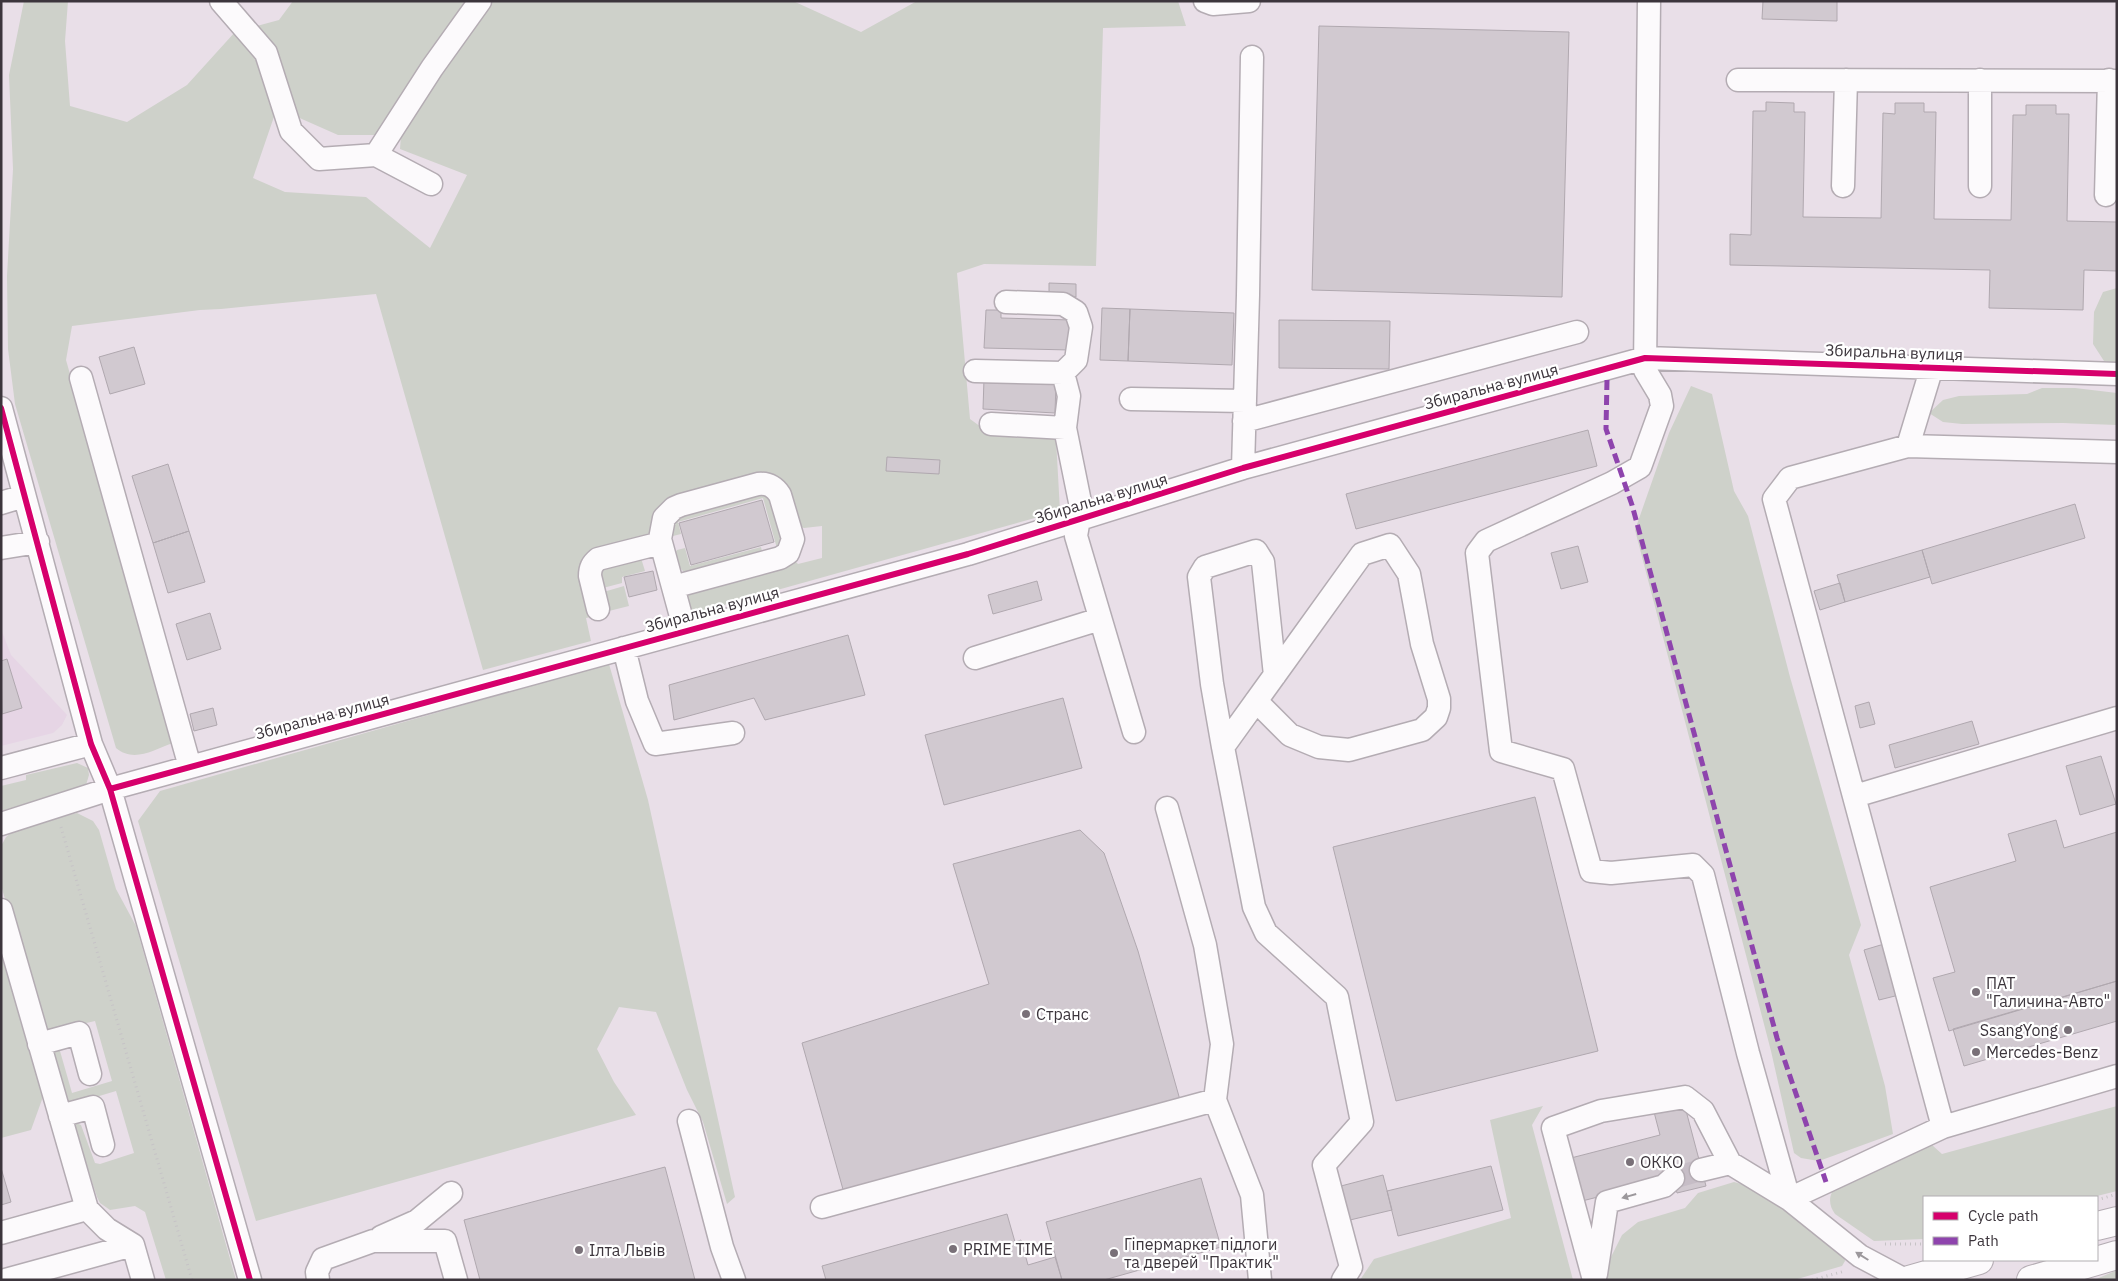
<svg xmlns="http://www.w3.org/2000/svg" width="2118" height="1281" font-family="'IBM Plex Sans',sans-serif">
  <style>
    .built { fill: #e6d5e5 }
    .green { fill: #ced1ca; fill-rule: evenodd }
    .building { fill: #d1c9d0; stroke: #b0a8af }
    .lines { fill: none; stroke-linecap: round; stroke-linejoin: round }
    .minor-tunnel { stroke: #c6bdc6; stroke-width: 22; stroke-dasharray: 22 11; stroke-linecap: butt }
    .minor-casing { stroke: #b4acb3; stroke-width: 25 }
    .major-casing { stroke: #b4acb3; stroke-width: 30 }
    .path { stroke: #c6c3c6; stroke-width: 3; stroke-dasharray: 1 4; stroke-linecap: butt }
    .minor { stroke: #fcfafc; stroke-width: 22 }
    .major { stroke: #fcfafc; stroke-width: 28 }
    .quiet { stroke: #8e44ad; stroke-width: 5; stroke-dasharray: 10 5; stroke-linecap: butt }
    .cycleway-casing { stroke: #fff; stroke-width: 9 }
    .cycleway { stroke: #d6006c; stroke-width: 6 }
    .oneway { fill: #9c989c }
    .poi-dot { fill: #797078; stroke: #fff; stroke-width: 2 }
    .labels { text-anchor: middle; stroke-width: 4.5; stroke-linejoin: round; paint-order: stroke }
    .street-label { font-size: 16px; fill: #3c353c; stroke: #fff }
    .poi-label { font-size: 16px; fill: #3c353c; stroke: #fff; text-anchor: start }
  </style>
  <rect width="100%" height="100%" fill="#e9dfe8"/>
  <path class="built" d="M1,629l10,26 56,60 -5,10 -9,8 -52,13z"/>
  <path class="green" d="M24,1h44l-3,40 5,65 57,16 60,-37 48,-53 44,-12 14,-19h500l68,31 56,-31h261l8,25 -83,2 -7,238 -112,-2 -27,9 13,146 18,13 65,4 3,3 4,72 -361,101 -8,-2 -4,-15 107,-35 4,4 24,-6v-32l-18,2 -5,-2 -15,-34 -109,9 -22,34 -58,19v62l-9,2 5,23 -108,29 -107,-376 -155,15 -21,1 -128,16 -6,34 96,338 11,45c-20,7 -39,20 -57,5l-101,-344 -7,-55 -1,-73 6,-107 -4,-94zM277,108l61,27h63l-1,14 67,26 -37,73 -64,-51 -81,-5 -32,-14z
    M2117,288v77l-13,-4 -11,-17 1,-32 9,-20z
    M1691,386l21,8 22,97 14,25 42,161 71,248 -12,30 36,131 8,48 -74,27 -18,-3 -7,-5 -23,-102 -136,-521 34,-97z
    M2042,388h33l42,5v32l-54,-2 -101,1 -19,-2 -14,-9 14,-13 16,-4 68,-2z
    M768,490l18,46 -8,16 -15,-54 -85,24 3,12 -8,2 -3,-2 2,-19z
    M761,547l2,8 -76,20 -7,-7 -5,-15 2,-3 8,-2 5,18z
    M641,558l4,13 -23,6v6l-23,6 -4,-18z
    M624,586l5,20 -24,6 -5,-19z
    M609,664l39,136 87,397 -8,7 -24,-82 -16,-32 -31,-78 -37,-5 -22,42 17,33 22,33 -380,106 -118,-400 22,-30z
    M77,763l11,5 1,7 -3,10 -33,12 -52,14v-25l25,-6v-5z
    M77,813l16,8 6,9 17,59 20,37 100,354h-70l-21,-68 -10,-6 -25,4 -10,-7 -3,-6 -23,-71 2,-3 5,2 14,38 5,1 34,-11 -18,-62 -47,14 -21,-51 11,-4 1,1 12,42 40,-12 -17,-60 -43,10h-4l-9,-9 -38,-137v-39l5,-9 11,-9z
    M1,941l43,153 -13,36 -30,8z
    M1543,1106l-11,19 41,155h-213l14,-21 137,-41 -21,-98z
    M2117,1106v85l-24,6h-169v42l-50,2 -39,-27c-8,-11 -6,-22 4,-30l93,-39 10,9z
    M1734,1182l22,6 87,62 2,11 -3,5 -48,14h-190l6,-21 12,-24 16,-13 47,-14 13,-15z
    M2115,1271h2v9h-23z"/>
  <path class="building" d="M1763,1h74v20l-75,-2z
    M1319,26l250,6 -7,265 -250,-7z
    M1766,102l28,1v9h11l-2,105 78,1 2,-105 12,1v-11h29v9h12l-2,107 77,1 2,-105h13v-10h30v9h13l-2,107 50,1v49l-33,-1 -1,40 -94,-2 1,-38 -260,-5v-31l21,1 2,-124h13z
    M1049,283l27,1v13l-27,-1z
    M1102,308l28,1 -2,52 -28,-1z
    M1130,309l104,4 -2,52 -104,-4z
    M986,310h15v8l70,2 -1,30 -86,-2z
    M1279,320l111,1 -1,48 -110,-1z
    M134,347l11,37 -35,10 -11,-37z
    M984,379l72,4 -1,30 -72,-4z
    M1588,430l9,36 -241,63 -10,-35z
    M887,457l53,3 -1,14 -53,-3z
    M168,464l21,67 -36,12 -21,-67z
    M762,500l12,42 -83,23 -12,-42z
    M2075,504l10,34 -153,46 -10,-34z
    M189,531l16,51 -37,11 -15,-50z
    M1578,546l10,36 -27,7 -10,-36z
    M1922,550l8,27 -85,25 -8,-27z
    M653,571l4,19 -28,7 -5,-20z
    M1037,581l5,19 -49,14 -5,-19z
    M1840,583l5,19 -25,8 -6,-19z
    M210,613l11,36 -34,11 -11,-36z
    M848,635l17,60 -100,25 -11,-22 -80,22 -5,-35z
    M7,659l15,49 -20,6 -1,-53z
    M1063,698l19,70 -138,37 -19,-70z
    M1869,702l6,22 -15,4 -5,-22z
    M213,708l4,17 -23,6 -4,-17z
    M1972,721l7,23 -84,24 -6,-23z
    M2101,756l15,48 -36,11 -14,-49z
    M1535,797l63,254 -202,50 -63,-254z
    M2056,820l8,28 53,-16v149l-168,50 -16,-53 22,-6 -25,-85 86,-26 -8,-27z
    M1080,830l24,23 34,98 42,149 -336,93 -42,-150 187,-59 -36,-120z
    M1884,944l15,51 -20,5 -15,-50z
    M2117,981v40l-153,45 -11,-37z
    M1684,1103l22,83 -29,7 -4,-15 -91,23 -11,-43 89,-23 -6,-23z
    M1491,1166l12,44 -105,26 -11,-45z
    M665,1167l30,113h-215l-16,-60z
    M1,1168l10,34 -10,3z
    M1383,1175l9,35 -42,10 -9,-34z
    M1201,1178l20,69 -117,33h-42l-16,-58z
    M1007,1214l8,28 6,-2 7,25 27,-8 7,23h-236l-4,-14z"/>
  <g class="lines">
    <path class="minor-tunnel" d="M1673,1178l28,-8"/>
    <g class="minor-casing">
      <path id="minor" d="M221,1l45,52 25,78 28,28 57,-4 56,-87 48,-67
        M1205,1l8,3 36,-3
        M1649,1l-4,369 15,25 2,11 -22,61 -28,16 -126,58 -9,12 24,198 62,18 28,102 20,2 82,-8 10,10 45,178 41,146 154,-72 -169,-628 16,-21 118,-32 24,-79
        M1738,80l379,1
        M1980,80v106
        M376,155l55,29
        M1843,186l3,-106
        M2106,195l3,-115
        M1006,302l57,2 13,8 5,15 -5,33 -13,13 6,23 -4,32 16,79 -5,29 58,196
        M975,371l88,2
        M81,378l109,389
        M1131,399l114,2
        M1,408l90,336 19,45 140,491
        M1244,421l333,-89
        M991,424l74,4
        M1908,446l209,6
        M1243,468l5,-173 4,-238
        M1,503l23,-7
        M1,548l37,-6
        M673,587l107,-29 8,-5 5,-14 -13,-44c-6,-9 -12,-12 -22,-11l-77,21 -7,3 -10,10 -4,21 25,92
        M598,609l-8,-33c0,-8 2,-12 8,-17l63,-16
        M624,648l13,53 18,43 78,-11
        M975,658l125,-39
        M1256,701l34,34 29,12 30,3 73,-20 14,-13 3,-9v-9l-17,-55 -13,-70 -19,-29 -28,9 -139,193 31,160 12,26 71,64 25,125 -38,43 27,102 -8,13
        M1223,747l-11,-63 -13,-107 6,-10 51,-16 7,11 12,113
        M1,768l90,-24
        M1855,796l262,-78
        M1167,808l38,137 17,99 -7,56
        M1,824l109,-35 858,-235 275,-86 402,-110 472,16
        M1,910l86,299 20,20 26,16 10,35
        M39,1044l40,-11 11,41
        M60,1116l33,-9 10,38
        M689,1121l33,126 12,33
        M1943,1127l174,-51
        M1701,1170l29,-7
        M822,1207l393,-107 37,95 8,85
        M1,1233l86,-24
        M381,1237l36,-16 34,-28
        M1596,1274l11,-72 57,-16 9,-8
        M5,1280l128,-35
        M318,1280l-1,-8 6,-13 50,-18h72l11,39
        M1594,1280l-41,-152 48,-17 84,-14 18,14 27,52 59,36 71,57 45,24"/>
    </g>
    <g class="major-casing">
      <path id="major" d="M2097,1226l20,-5
        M1909,1280l70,-20
        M2031,1280l86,-25"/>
    </g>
    <path class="path" d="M61,827l131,453
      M2097,1200l20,-6
      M1885,1244h39
      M1143,1279v1
      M1812,1280l33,-9"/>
    <use href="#minor" class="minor"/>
    <use href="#major" class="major"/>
    <path class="quiet" d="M1607,380l-1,49 26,76 145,533 49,144"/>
    <g class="cycleway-casing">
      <path id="cycleway" d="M1,408l90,336 19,45 140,491
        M110,789l858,-235 275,-86 402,-110 472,16"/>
    </g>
    <use href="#cycleway" class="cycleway"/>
  </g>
  <defs><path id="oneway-solid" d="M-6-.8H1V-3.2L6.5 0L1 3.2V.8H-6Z" transform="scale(1.25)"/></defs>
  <g class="oneway">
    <use href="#oneway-solid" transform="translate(1629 1196) rotate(164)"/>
    <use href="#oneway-solid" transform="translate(1862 1256) rotate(-148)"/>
  </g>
  <g class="poi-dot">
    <circle cx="1976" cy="992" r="5"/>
    <circle cx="1026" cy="1014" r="5"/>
    <circle cx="2068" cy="1030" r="5"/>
    <circle cx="1976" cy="1052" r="5"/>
    <circle cx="1630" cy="1162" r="5"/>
    <circle cx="953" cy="1249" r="5"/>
    <circle cx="579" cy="1250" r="5"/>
    <circle cx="1114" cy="1253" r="5"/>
  </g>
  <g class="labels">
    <g class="street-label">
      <text transform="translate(1894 352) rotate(2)" y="6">Збиральна вулиця</text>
      <text transform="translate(1491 386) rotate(-15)" y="6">Збиральна вулиця</text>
      <text transform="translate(1101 498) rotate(-17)" y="6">Збиральна вулиця</text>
      <text transform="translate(712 609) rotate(-15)" y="6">Збиральна вулиця</text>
      <text transform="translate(322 716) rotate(-15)" y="6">Збиральна вулиця</text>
    </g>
    <g class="poi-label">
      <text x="1986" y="989">ПАТ<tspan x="1986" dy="18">"Галичина-Авто"</tspan></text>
      <text x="1036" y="1020">Странс</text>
      <text x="2058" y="1036" text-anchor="end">SsangYong</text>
      <text x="1986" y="1058">Mercedes-Benz</text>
      <text x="1640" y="1168">ОККО</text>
      <text x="1124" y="1250">Гіпермаркет підлоги<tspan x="1124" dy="18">та дверей "Практик"</tspan></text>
      <text x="963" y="1255">PRIME TIME</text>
      <text x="589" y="1256">Ілта Львів</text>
    </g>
  </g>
  <rect width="2118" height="1281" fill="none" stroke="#3c353c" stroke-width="5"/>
  <rect x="1923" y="1196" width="175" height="65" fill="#ffffff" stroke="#b1aeb1"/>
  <rect x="1933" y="1212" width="25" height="8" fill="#d6006c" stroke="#b1aeb1"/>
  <text x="1968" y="1221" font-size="15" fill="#3c353c">Cycle path</text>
  <rect x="1933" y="1237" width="25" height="8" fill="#8e44ad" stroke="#b1aeb1"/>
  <text x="1968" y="1246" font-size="15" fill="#3c353c">Path</text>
</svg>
